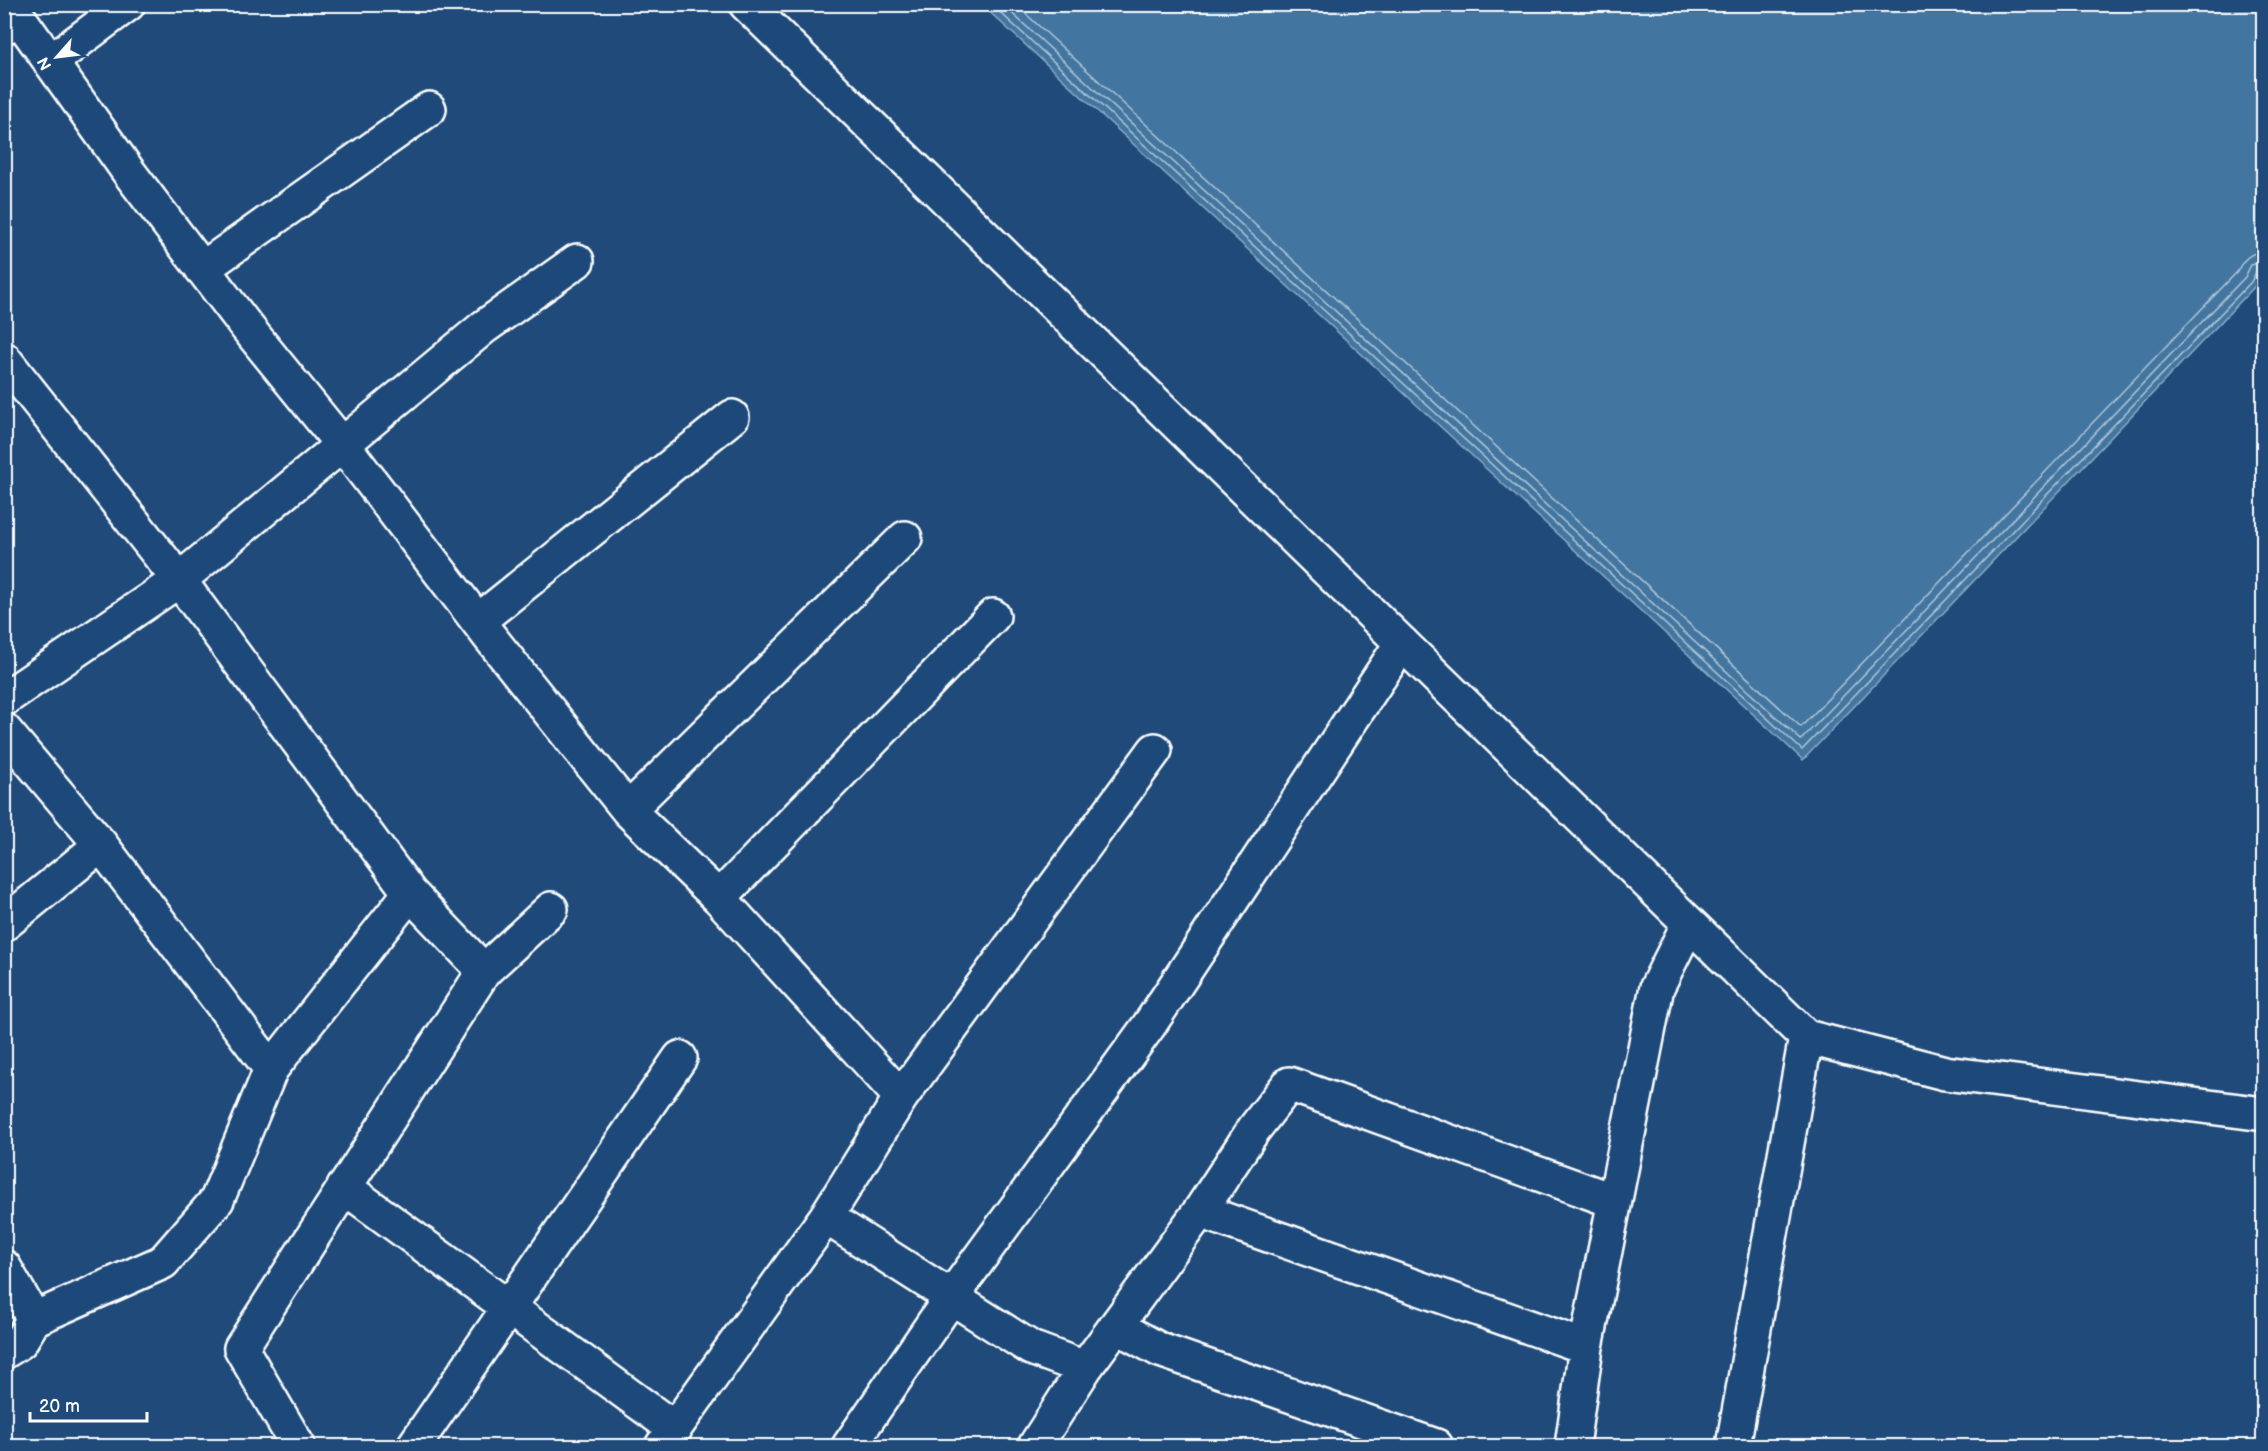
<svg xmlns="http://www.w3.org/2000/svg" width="2268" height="1451" font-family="'Balsamiq Sans',sans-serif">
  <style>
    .water { fill: #42759f; stroke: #8eacc5; stroke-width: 1.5 }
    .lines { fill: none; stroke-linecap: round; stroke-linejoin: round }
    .shore { stroke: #b3c8d9; stroke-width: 1.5 }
    .minor-casing { stroke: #fff; stroke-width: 38 }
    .minor { stroke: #1f4a7a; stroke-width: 33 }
  </style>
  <rect width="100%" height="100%" fill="#1f4a7a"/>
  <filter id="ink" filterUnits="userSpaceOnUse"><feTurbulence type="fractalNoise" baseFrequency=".0167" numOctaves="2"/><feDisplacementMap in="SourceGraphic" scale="12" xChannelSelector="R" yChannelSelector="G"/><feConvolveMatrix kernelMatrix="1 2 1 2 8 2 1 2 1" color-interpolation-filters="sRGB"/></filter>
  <g filter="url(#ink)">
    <path class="water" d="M982,5h1281v263l-7,17 -453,475z"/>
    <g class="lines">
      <path class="shore" d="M991,4l811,746 449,-468 6,-12 7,-2
        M1002,4l799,736 444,-463 6,-12 13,-4
        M1015,4l786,723 436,-455c6,-12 12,-20 27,-20"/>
      <g class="minor-casing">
        <path id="minor" d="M746,4l1060,1033 139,36 319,41
          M4,27l16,-8 108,152 118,155 107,132 136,178 139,174 91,88 182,199
          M50,62l78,-58
          M202,269l227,-160
          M4,359l175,221 231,313
          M478,621l254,-204
          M4,699l175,-119 305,-253 93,-66
          M4,730l97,115 170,224
          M628,810l277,-272
          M719,898l274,-282
          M4,924l97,-79
          M484,971l67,-62
          M344,1187l331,242
          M1200,1211l386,136
          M826,1217l205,131 54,20
          M4,1267l30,52
          M1116,1326l44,24 276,96
          M4,1352l16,-10 14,-23 129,-57 54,-62 54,-131 139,-176 74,78 -243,377 57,98
          M414,1446l266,-388
          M662,1446l164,-229 75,-120 254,-347
          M849,1446l103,-150 198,-272 252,-381
          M1035,1446l50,-78 115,-157 54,-82 35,-45 325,117
          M1572,1446l14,-99 71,-360 32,-64
          M1733,1446l73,-409"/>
      </g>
      <use href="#minor" class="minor"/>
    </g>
  </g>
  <rect width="2268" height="1451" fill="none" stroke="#1f4a7a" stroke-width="24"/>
  <rect x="12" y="12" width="2244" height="1427" fill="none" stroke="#fff" stroke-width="2" filter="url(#ink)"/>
  <g transform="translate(57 57) rotate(242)" stroke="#1f4a7a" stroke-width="4.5" paint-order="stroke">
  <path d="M0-4.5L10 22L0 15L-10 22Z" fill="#ffffff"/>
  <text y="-9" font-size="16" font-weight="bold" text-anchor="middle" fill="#ffffff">N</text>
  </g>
  <path d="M30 1412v9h117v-9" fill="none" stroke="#ffffff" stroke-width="3"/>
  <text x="39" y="1412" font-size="18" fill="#ffffff" stroke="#1f4a7a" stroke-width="4.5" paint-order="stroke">20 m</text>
</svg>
